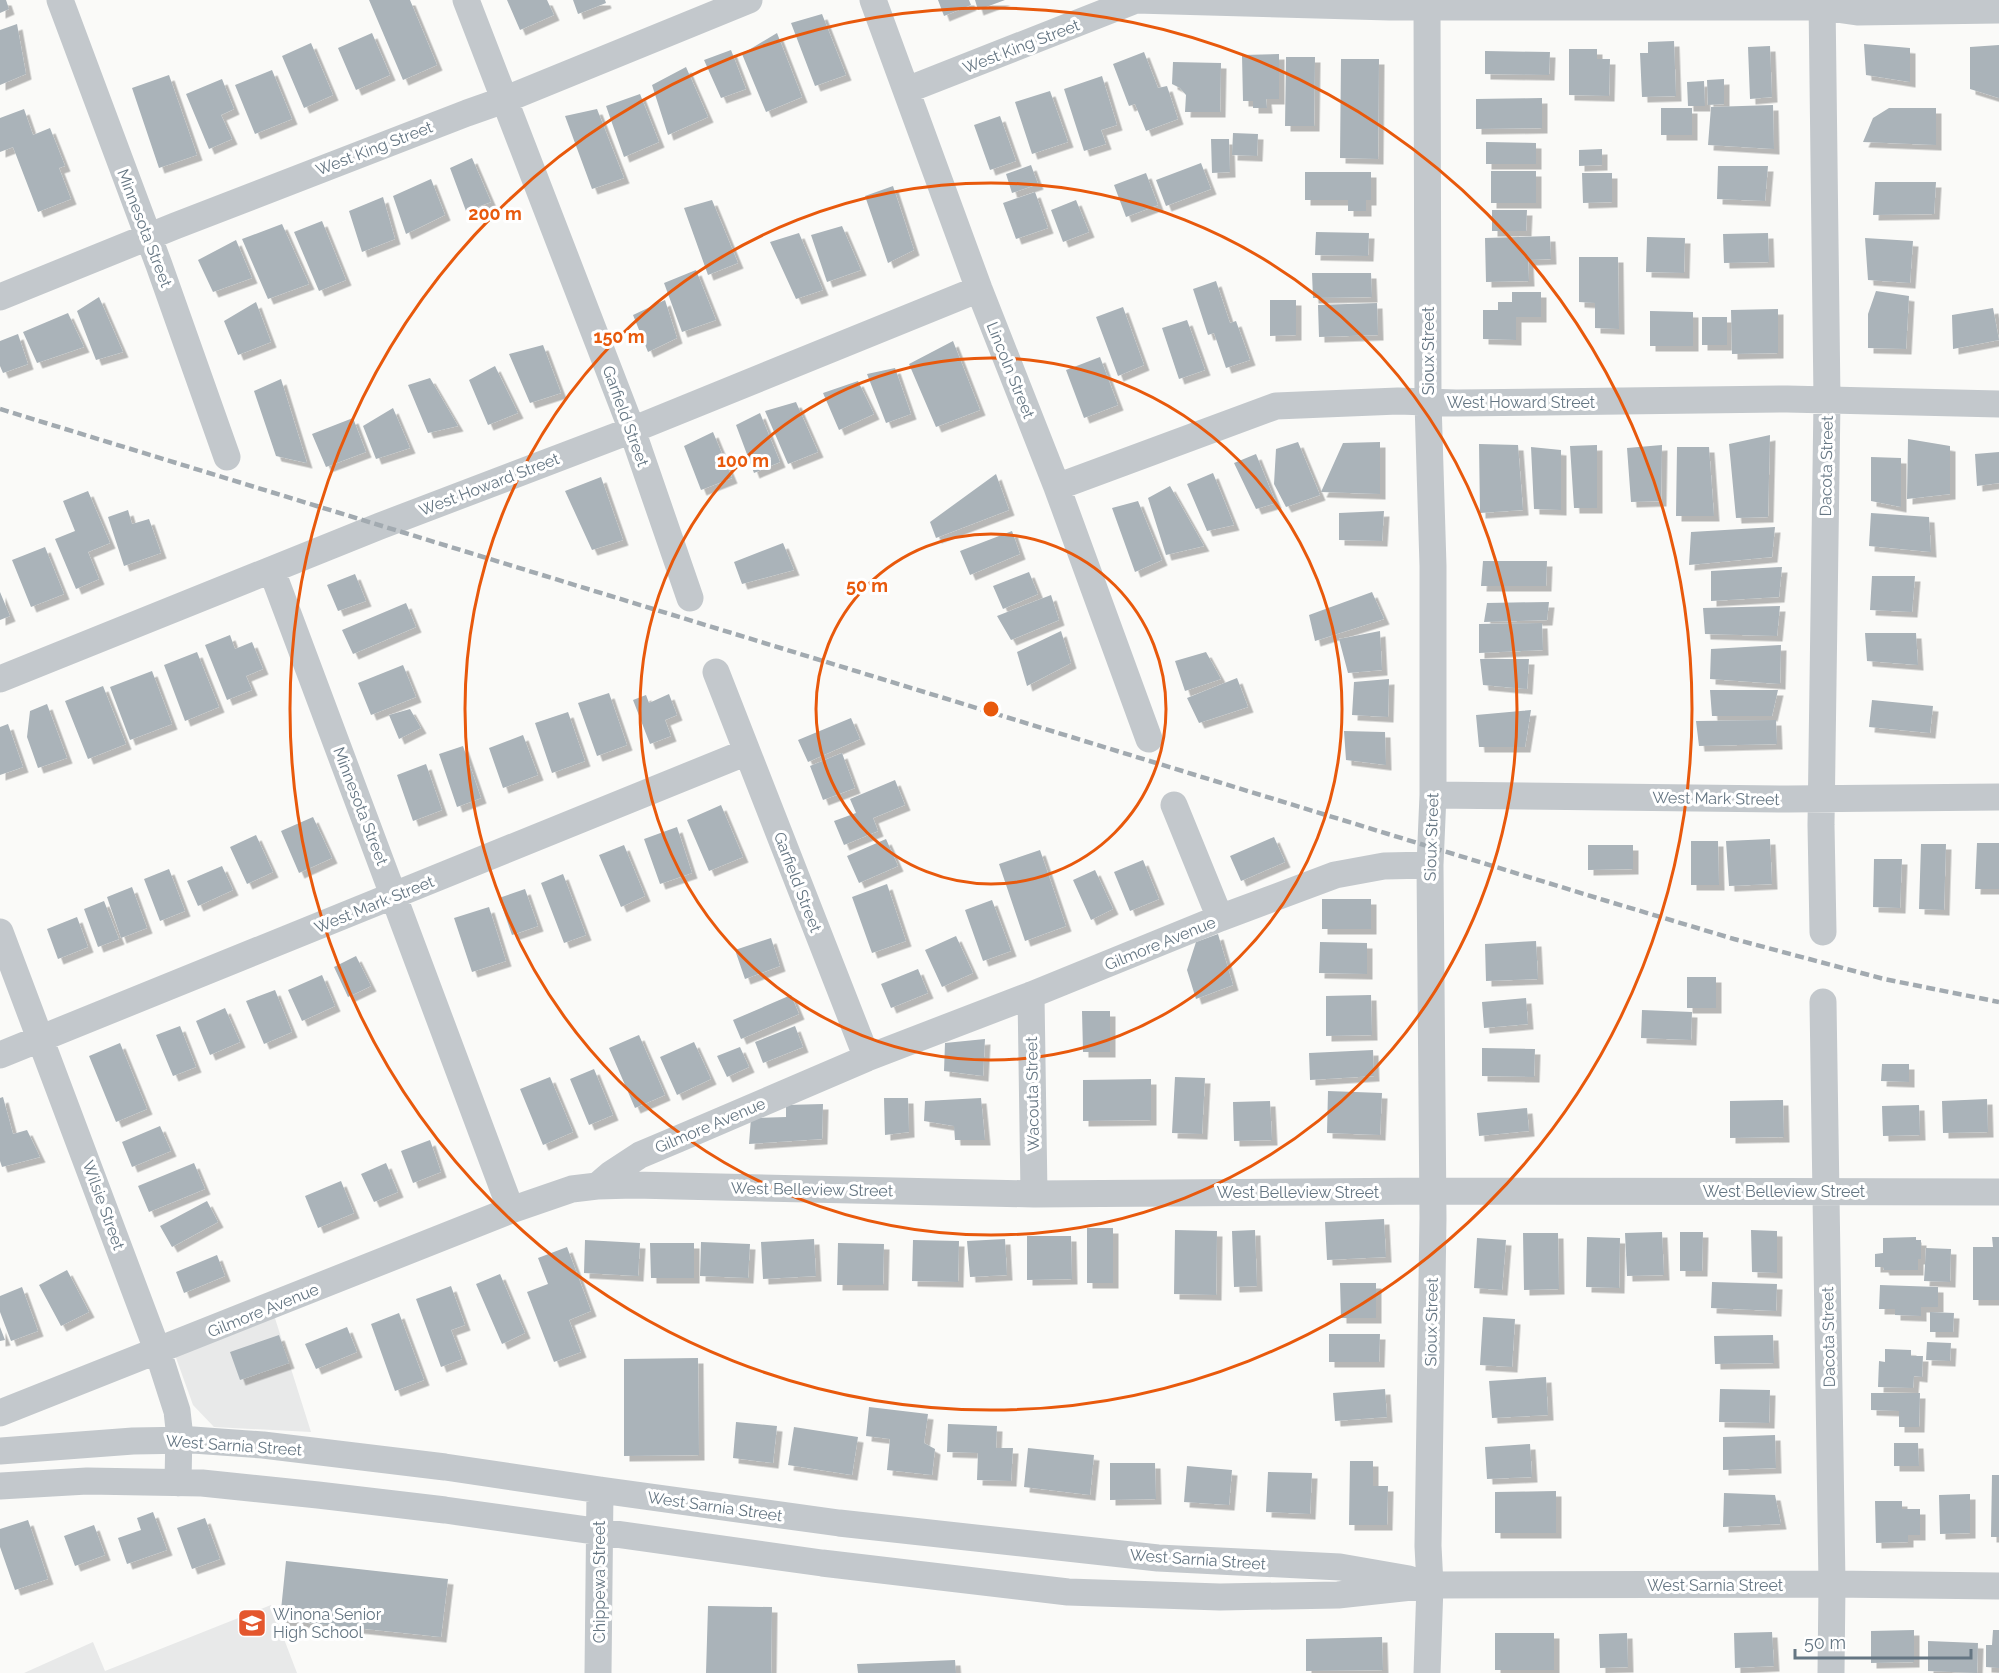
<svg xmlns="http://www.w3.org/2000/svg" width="1999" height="1673" font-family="Raleway,sans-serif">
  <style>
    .built { fill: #e8e9e9 }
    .building { fill: #aab3b9; filter: url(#shadow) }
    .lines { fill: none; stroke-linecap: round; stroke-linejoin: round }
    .minor { stroke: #c3c8cc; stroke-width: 27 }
    .rail { stroke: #a2aab0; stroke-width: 4.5; stroke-dasharray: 9 4.5; stroke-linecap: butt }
    .ring { fill: none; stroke: #e8590c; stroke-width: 3 }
    .labels { text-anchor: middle; stroke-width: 6; stroke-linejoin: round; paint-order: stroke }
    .street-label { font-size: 16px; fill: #657683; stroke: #fff }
    .poi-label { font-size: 16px; fill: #657683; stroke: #fff; text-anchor: start }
    .centre { fill: #e8590c; stroke: #fff; stroke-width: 3 }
    .ring-label { font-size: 18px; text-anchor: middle; font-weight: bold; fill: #e8590c; stroke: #fff; stroke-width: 6; stroke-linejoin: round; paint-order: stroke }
  </style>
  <defs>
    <filter id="shadow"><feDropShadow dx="5.5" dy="5.5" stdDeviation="0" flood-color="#0004"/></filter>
  </defs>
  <rect width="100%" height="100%" fill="#fafaf8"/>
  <path class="built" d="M274,1315l37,117 -97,-5 -21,-22 -18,-50z
    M271,1605l26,68h-273l69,-31 12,29z"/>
  <path class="building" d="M0,0h6l3,9 -9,4z
    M369,0h41l27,65 -34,15z
    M507,0h40l7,15 -34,15z
    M573,0h32l1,3 -28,11z
    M938,0h31l2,5 -27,11z
    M975,0h30l-27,10z
    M822,14l24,61 -31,11 -24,-63z
    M17,24l9,50 -26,11v-55z
    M372,33l18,42 -34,15 -18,-42z
    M777,33l25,64 -36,15 -24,-58z
    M1674,41l2,55 -34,1 -2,-44h8v-11z
    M311,43l22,52 -29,13 -22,-52z
    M1864,44l46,4v34l-44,-7z
    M1999,45v53l-29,-9v-42z
    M1770,46l2,51 -22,2 -2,-52z
    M1569,49h28v10h13l-1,37 -40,-1z
    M731,50l15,39 -25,9 -17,-38z
    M1485,51l65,1 -1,23 -64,-1z
    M1144,52l14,36 9,-2 11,33 -32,12 -11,-27 -6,2 -16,-42z
    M1279,54v45h-13l1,9h-14v-7h-10l-1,-46z
    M1286,57h29l-1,69h-29z
    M1341,59h38l-1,100 -38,-1z
    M1173,62l48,1 -1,49h-35l1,-17 -6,-7 -8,-4z
    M686,67l22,50 -40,18 -16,-50z
    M272,70l20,49 -37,15 -20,-49z
    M169,75l28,80 -38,13 -27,-80z
    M1102,76l15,49 -16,5 5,14 -22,7 -20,-62z
    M222,79l12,30 -13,6 11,24 -23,10 -23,-55z
    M1724,79v25l-16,1 -1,-25z
    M1704,81l1,25h-17l-1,-24z
    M1050,91l18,51 -36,12 -17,-52z
    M640,94l19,48 -35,15 -18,-51z
    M1542,98v30l-66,1v-30z
    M1773,105l1,44 -66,-4 3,-38z
    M1661,108h31v27h-31z
    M1889,108h47v37l-73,-3 10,-24z
    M24,109l9,26 17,-7 15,38 -6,2 12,31 -33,13 -25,-65 -13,5v-34z
    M597,109l27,69 -32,11 -27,-73z
    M1000,116l16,45 -26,9 -16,-45z
    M1233,133l25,1 -1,22 -25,-1z
    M1211,139h18l1,33 -18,1z
    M1486,142l50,1v21h-50z
    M1602,149v16l-23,1v-16z
    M472,158l19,44 -25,9 -16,-43z
    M1201,163l10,26 -45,17 -10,-26z
    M1031,165l7,19 -26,9 -6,-19z
    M1718,166h50l-3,35 -48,-2z
    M1491,171h45v32h-45z
    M1305,172h66v28h-5v11h-18v-11h-43z
    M1146,173l12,32 -32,12 -12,-32z
    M1582,173h30v29l-29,1z
    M431,179l14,36 -39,19 -13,-38z
    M1875,182h61l-2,32 -61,1z
    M893,186l21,64 -26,13 -23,-67z
    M1035,192l13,36 -32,11 -13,-36z
    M383,197l12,42 -33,13 -13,-41z
    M712,200l26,63 -30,12 -24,-67z
    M1076,200l13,32 -26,10 -12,-32z
    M1492,210h35l-1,21h-34z
    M322,221l24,59 -27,11 -25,-59z
    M282,224l27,60 -41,15 -26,-60z
    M842,226l19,44 -34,12 -16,-47z
    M1316,232l53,1 -1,23 -53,-1z
    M799,233l24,57 -27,9 -26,-57z
    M1768,233l1,29 -45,1 -1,-29z
    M1550,236l1,23 -23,1 1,21 -43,1 -1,-44z
    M1647,237l38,1 -1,35 -38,-1z
    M1865,238l48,3 -3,42 -42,-3z
    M236,240l16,38 -39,14 -15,-32z
    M1579,257h39l1,72 -24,-1v-25l-16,-1z
    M696,270l20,50 -34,12 -18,-49z
    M1312,273h59l1,24 -59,1z
    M1216,281l14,42 6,-2 14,39 -24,8 -12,-35 -6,2 -15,-46z
    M1876,291l33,5 -3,53 -38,-1v-34z
    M1512,292h29v25h-25v23l-33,-1v-29h15v-8h14z
    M99,297l24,55 -27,8 -19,-49z
    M665,300l12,38 -29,14 -15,-37z
    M1270,300h26v35l-26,1z
    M256,302l15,40 -33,13 -14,-34z
    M1377,303l1,32 -59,2 -1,-32z
    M1123,307l21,58 -26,11 -22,-59z
    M1993,308l6,32 -46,9 -1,-34z
    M1778,309v44l-46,1 -1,-44z
    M1650,311l43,1v34h-43z
    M68,313l16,34 -47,16 -14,-31z
    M1702,317h25v28h-25z
    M1187,320l18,50 -26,9 -17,-51z
    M18,334l10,30 -25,9 -3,-7v-25z
    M953,341l27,69 -44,17 -27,-63z
    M543,345l18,48 -31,10 -21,-49z
    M1100,357l18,48 -34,13 -18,-48z
    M495,366l23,47 -30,12 -19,-45z
    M895,368l16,46 -25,9 -19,-49z
    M430,378l28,48 -30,7 -20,-48z
    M281,379l26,84 -31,-7 -22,-65z
    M858,381l16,33 -35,16 -16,-37z
    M796,402l22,50 -30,12 -23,-53z
    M393,408l17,40 -34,11 -13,-33z
    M760,413l20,49 -26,11 -18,-48z
    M353,418l13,34 -40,15 -14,-33z
    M713,432l19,46 -31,12 -17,-44z
    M1770,435l-2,82 -32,1 -7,-74z
    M1908,439l42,7v48l-43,5z
    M1298,442l22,53 -34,12 -12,-23 2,-35z
    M1380,442v52l-59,-2 22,-49z
    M1479,444l39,1 5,65 -43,3z
    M1597,445v63h-23l-4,-62z
    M1662,445l-1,56 -30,1 -4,-54z
    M1531,447l30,3v60l-27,-1z
    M1677,447h32l5,69h-38z
    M1999,452v31l-22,3 -2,-32z
    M1256,454l20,49 -20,6 -22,-46z
    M1871,457l30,1v49l-30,-6z
    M1213,473l21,52 -27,6 -20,-47z
    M996,474l13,36 -73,28 -6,-16z
    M601,477l22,63 -31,10 -27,-59z
    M1170,486l34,60 -38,9 -18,-57z
    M88,491l22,52 -22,9 11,27 -23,10 -21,-50 20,-8 -12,-30z
    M1138,501l24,59 -27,12 -23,-64z
    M128,510l4,14 17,-5 12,34 -37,13 -16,-49z
    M1384,511l-2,30 -43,-1v-27z
    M1871,513l58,4 2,35 -62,-6z
    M1775,527l-3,30 -83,8 2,-33z
    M1012,531l8,23 -50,21 -10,-24z
    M783,543l11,27 -52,14 -8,-22z
    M45,547l19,47 -33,13 -19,-47z
    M1483,561h64l-1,25h-65z
    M1782,567l-3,30 -68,4v-30z
    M1029,572l9,22 -35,15 -10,-23z
    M355,574l11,27 -28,10 -11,-26z
    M1872,576h43l-3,36 -42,-2z
    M0,592l10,24 -10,4z
    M1372,592l12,27 -69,22 -6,-26z
    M1051,595l8,25 -48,20 -14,-24z
    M1549,602l-2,18 -63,2 3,-19z
    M406,603l10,24 -63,27 -11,-24z
    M1780,606l-3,30 -72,-2 -2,-26z
    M1542,623l1,27 -64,3v-29z
    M1061,631l10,32 -44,23 -10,-34z
    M1380,631l2,39 -34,3 -9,-34z
    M1865,633h51l2,32 -51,-4z
    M230,635l5,14 17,-7 11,27 -17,7 6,14 -25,10 -22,-55z
    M1781,645l-1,39 -70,-5 1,-30z
    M197,652l22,55 -34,14 -21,-56z
    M1206,652l15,27 -36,12 -10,-30z
    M1480,659h49l-2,30 -44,-4z
    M403,665l13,32 -45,18 -13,-32z
    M152,671l20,53 -42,16 -20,-53z
    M1237,678l11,29 -49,16 -12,-25z
    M1389,679l-1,38 -36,-2 2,-33z
    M103,686l23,58 -38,15 -23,-58z
    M1710,690h68l-6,26h-60z
    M609,693l18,52 -30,11 -19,-53z
    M669,694l8,21 -12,5 6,16 -21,8 -17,-44 13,-5 3,8z
    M1872,700l61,6 -3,27 -61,-6z
    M47,704l20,54 -29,10 -11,-31 3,-26z
    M410,709l11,19 -22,11 -10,-24z
    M1531,710l-6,37h-46l-3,-32z
    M568,712l17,49 -33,12 -17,-50z
    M851,718l9,21 -52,23 -10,-22z
    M1776,720l1,24 -78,2 -3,-25z
    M8,724l15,43 -23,8v-48z
    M1344,731l41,1 1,33 -40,-5z
    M523,735l15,40 -35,13 -14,-40z
    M463,746l18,52 -24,9 -18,-53z
    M842,753l13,35 -32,12 -13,-34z
    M426,764l16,46 -29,11 -16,-46z
    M895,780l10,25 -32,13 5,13 -34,14 -10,-24 22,-8 -6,-14z
    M721,805l22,52 -34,14 -22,-51z
    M313,817l19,41 -33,15 -18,-42z
    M677,827l15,46 -32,11 -16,-45z
    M256,835l17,37 -26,12 -17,-37z
    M1274,837l11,25 -44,19 -11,-25z
    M886,839l12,27 -39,17 -12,-27z
    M1770,839l2,45 -43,2 -3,-45z
    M1691,841h27l1,44h-28z
    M1977,843h22v46h-24z
    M1921,844h25l-2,66 -25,-1z
    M624,845l21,51 -24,11 -22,-52z
    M1588,845h45v24l-45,1z
    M1040,850l26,76 -41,15 -26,-77z
    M1874,859h28l-2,49 -27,-1z
    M1143,860l16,39 -29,12 -16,-39z
    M222,866l11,24 -35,16 -11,-25z
    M169,869l16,42 -25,10 -16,-42z
    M1095,870l18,39 -22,11 -18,-40z
    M563,874l23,61 -22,8 -23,-60z
    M887,884l19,57 -34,12 -20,-56z
    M132,887l15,41 -26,10 -14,-41z
    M525,889l13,37 -26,9 -13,-37z
    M1322,899h49v30h-49z
    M992,900l19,51 -28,10 -18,-51z
    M104,901l15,38 -21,8 -14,-38z
    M489,907l17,54 -34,11 -18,-54z
    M77,917l11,30 -30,12 -11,-30z
    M1218,934l15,51 -37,14 -9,-29 9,-28z
    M956,936l17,37 -31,14 -17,-37z
    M771,938l9,28 -35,13 -10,-29z
    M1536,941l2,38 -52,2 -1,-37z
    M1320,942l47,1v31l-48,-1z
    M356,956l15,30 -23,11 -14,-30z
    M918,969l10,24 -37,15 -10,-24z
    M322,975l13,31 -33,15 -14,-31z
    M1687,977h29v31h-29z
    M275,990l17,42 -28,12 -18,-43z
    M791,995l8,19 -58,25 -8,-19z
    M1371,995l1,40 -46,1v-40z
    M1526,998l2,26 -44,4 -2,-26z
    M225,1008l15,34 -30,13 -14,-34z
    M1642,1010l50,2 -1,28 -50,-2z
    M1082,1011h28v41h-27z
    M180,1026l16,41 -23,9 -17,-41z
    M795,1026l8,21 -40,16 -8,-21z
    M639,1035l26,60 -30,13 -26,-60z
    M985,1039l-2,37 -39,-5 1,-28z
    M694,1042l17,37 -34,16 -17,-38z
    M120,1043l27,66 -31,13 -27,-66z
    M740,1047l9,20 -22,10 -10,-21z
    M1482,1048l53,1 -1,28 -52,-1z
    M1373,1050l1,26 -64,4 -1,-27z
    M1882,1064h27v18l-28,-1z
    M594,1069l19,46 -24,10 -19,-46z
    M550,1077l23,55 -30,13 -23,-56z
    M1175,1077l30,1 -3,56 -30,-1z
    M1151,1079v41l-68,1v-41z
    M1328,1091l54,2 -2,42 -53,-2z
    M3,1097l10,37 14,-4 13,27 -38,10 -2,-6v-63z
    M884,1098h24l1,34 -24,3z
    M981,1098l4,42h-30l-1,-14 -30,-5 1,-20z
    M1987,1099l1,33 -45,1 -1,-32z
    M1783,1100l1,37 -54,1v-37z
    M1270,1101l2,39 -38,1 -1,-39z
    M823,1104l-1,35 -73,5 2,-26 35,-1v-12z
    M1919,1105l1,30 -37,1 -1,-30z
    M1527,1108l2,23 -50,5 -2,-23z
    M160,1126l11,25 -39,16 -10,-25z
    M430,1140l11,32 -28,11 -12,-32z
    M194,1163l11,26 -56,23 -11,-26z
    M386,1163l12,29 -24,10 -13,-28z
    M341,1181l13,32 -36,15 -13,-32z
    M207,1201l11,21 -46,25 -12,-21z
    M1384,1219l2,38 -59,3 -2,-38z
    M1087,1228h26v55h-26z
    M1175,1230l42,1 -1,64 -42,-1z
    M1255,1230l2,56 -23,1 -2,-56z
    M1751,1230l26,1v42l-25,-1z
    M1662,1232l2,43 -37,1 -2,-43z
    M1680,1232h23l-1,39h-22z
    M1523,1233h35l1,56 -35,1z
    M1027,1236h44l1,43 -45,1z
    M1587,1237l33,1 -1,50 -33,-1z
    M1916,1237v3h5v19h-3v11h-34l-1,-3h-8v-13l8,-1v-15z
    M1992,1237h7v63h-26v-53h20z
    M1477,1238l29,2 -4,50 -28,-2z
    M814,1239l2,37 -53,3 -2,-37z
    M1005,1239l2,36 -37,2 -3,-36z
    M585,1240l55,3 -2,33 -54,-3z
    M913,1240l46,1 -1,41 -46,-1z
    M701,1242l49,2 -2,34 -48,-2z
    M650,1243h44v35h-43z
    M838,1243l46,1 -1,41h-46z
    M567,1247l24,64 -22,9 12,32 -27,10 -27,-70 21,-8 -10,-26z
    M1926,1248l25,1 -1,33 -26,-1z
    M217,1255l8,21 -41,17 -8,-21z
    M67,1270l22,42 -28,14 -22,-41z
    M500,1274l25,59 -23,11 -26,-60z
    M1712,1282l65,2 -1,27 -65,-3z
    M1340,1283h36v35h-35z
    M1880,1285l58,2v20h-17v9l-26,-1v-6h-16z
    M451,1286l14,39 -14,5 11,29 -21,8 -25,-68z
    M22,1287l16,44 -27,10 -11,-29v-16z
    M1930,1312l24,1 -1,19h-23z
    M399,1313l25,67 -29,11 -24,-67z
    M1483,1317l32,2 -3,48 -32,-2z
    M0,1327l5,13 -5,1z
    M347,1327l10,25 -41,17 -11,-25z
    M1329,1334h51l-1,28h-50z
    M279,1335l10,28 -49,17 -10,-28z
    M1773,1335l1,28 -59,1 -1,-28z
    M1927,1342l24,1 -1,18 -24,-1z
    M1885,1349l26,1v6h12l-1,21 -8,-1 -1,12 -35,-1 1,-26 6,1z
    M698,1358l1,97 -75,1v-97z
    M1546,1377l2,38 -56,3 -3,-37z
    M1385,1389l2,28 -52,4 -2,-28z
    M1720,1389l50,1 -1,33 -50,-1z
    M1871,1393h49l-1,34h-20v-16l-28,-1z
    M869,1407l59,7 -4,29 11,6 -3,26 -45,-5 3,-31 -24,-3z
    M736,1422l41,4 -4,37 -40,-5z
    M948,1424l49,2 -1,22h17l-2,33 -34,-1 1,-27 -31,-1z
    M794,1427l64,10 -6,38 -64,-10z
    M1775,1435l1,33 -53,2v-33z
    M1894,1443h24l1,23h-25z
    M1530,1444l2,33 -45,2 -2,-32z
    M1028,1448l66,7 -4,40 -66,-8z
    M1350,1461h23v25h15l-1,39h-38z
    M1110,1463h45l1,36 -46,1z
    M1187,1466l45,4 -3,35 -45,-3z
    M1268,1472l44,1 -2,41 -44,-2z
    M1992,1475h7v62h-8z
    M1556,1491v42h-61v-41z
    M1724,1493l51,2 6,29 -58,3z
    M1970,1494v39l-30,1 -1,-39z
    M1875,1501h27v8h18v26h-12v7l-32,1z
    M153,1512l14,38 -40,14 -9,-26 23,-8 -4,-12z
    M205,1518l15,41 -28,10 -15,-41z
    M28,1520l20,59 -33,11 -15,-43v-18z
    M94,1525l11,30 -30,11 -11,-30z
    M286,1561l162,18 -7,58 -161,-17z
    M708,1606l64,1 -1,66h-65z
    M1914,1630v32l-43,1v-32z
    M1993,1630h6v38l-13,-1v-22h6z
    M1772,1632l2,34 -39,2 -1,-35z
    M1495,1633h59v37h-59z
    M1627,1633l1,34 -28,1 -1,-34z
    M1382,1637l1,33 -77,1v-32z
    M1928,1641l50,2 -1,30 -49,-2z
    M955,1660l1,13h-98l-1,-9z"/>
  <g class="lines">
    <path class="minor" d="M60,0l99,265 68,192
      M466,0l166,430 58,168
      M873,0l106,289 78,198 92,252
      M1427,0l1,402 5,164v229l-3,70 3,353 -5,328 2,39 -3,88
      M1822,0l5,400 -6,425 2,107
      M907,90l229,-90 254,7h432l35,5 142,-2
      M0,297l175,-71 292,-113 37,-13 245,-100
      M1057,487l219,-81 122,-5 58,2 331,-4 212,5
      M272,571l239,639
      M716,672l151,386
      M0,679l380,-153 252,-96 347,-141
      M1433,795l355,4 211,-2
      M1174,805l46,113
      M0,932l158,420 19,59 2,18 -1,54
      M1031,995l3,199
      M1823,1002l9,582 -1,89
      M0,1055l747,-303
      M597,1186l14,-12 29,-19 38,-16 189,-81 164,-63 189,-77 115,-43 49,-9 46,-1
      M0,1413l511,-203 61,-21 25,-3 37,-1 400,9 399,-3 566,1
      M0,1451l133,-10 60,-1 70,5 182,22 155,23 239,33 319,35 182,9 69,12
      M0,1486l87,-5 115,2 116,12 127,15 377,53 246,29 152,5 118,-2 92,-10 402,-1 167,2
      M598,1673l2,-183"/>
    <path class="rail" d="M0,409l1607,492 127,38 150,40 115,23"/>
  </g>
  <g class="ring">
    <circle cx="991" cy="709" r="175"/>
    <circle cx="991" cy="709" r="351"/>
    <circle cx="991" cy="709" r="526"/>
    <circle cx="991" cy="709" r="701"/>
  </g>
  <defs>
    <g id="school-square" transform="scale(1.5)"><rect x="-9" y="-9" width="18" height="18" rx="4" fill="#e4572e" stroke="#fff"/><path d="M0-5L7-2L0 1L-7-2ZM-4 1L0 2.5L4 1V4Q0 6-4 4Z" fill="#fff"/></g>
  </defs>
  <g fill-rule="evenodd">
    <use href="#school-square" x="252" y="1623"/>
  </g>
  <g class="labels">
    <g class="street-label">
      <text transform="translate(1021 46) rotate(-21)" y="6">West King Street</text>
      <text transform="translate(374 148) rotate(-21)" y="6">West King Street</text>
      <text transform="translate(145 228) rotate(69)" y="6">Minnesota Street</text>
      <text transform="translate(1428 351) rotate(-90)" y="6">Sioux Street</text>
      <text transform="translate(1011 370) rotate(68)" y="6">Lincoln Street</text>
      <text x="1521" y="408">West Howard Street</text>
      <text transform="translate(626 416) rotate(70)" y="6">Garfield Street</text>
      <text transform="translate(1826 466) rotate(-89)" y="6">Dacota Street</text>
      <text transform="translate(489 484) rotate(-21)" y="6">West Howard Street</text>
      <text transform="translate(1716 798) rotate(1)" y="6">West Mark Street</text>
      <text transform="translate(361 806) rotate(69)" y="6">Minnesota Street</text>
      <text transform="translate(1431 837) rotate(-88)" y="6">Sioux Street</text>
      <text transform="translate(798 882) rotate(69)" y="6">Garfield Street</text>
      <text transform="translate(374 904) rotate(-22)" y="6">West Mark Street</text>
      <text transform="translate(1160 943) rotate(-22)" y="6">Gilmore Avenue</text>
      <text transform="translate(1032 1094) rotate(-91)" y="6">Wacouta Street</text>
      <text transform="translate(710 1125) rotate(-23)" y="6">Gilmore Avenue</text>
      <text transform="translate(812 1189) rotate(1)" y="6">West Belleview Street</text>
      <text x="1784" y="1197">West Belleview Street</text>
      <text x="1298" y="1198">West Belleview Street</text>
      <text transform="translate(104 1205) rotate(70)" y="6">Wilsie Street</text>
      <text transform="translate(263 1310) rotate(-22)" y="6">Gilmore Avenue</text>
      <text transform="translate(1431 1322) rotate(-89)" y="6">Sioux Street</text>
      <text transform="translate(1828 1337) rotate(-91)" y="6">Dacota Street</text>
      <text transform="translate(234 1445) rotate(4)" y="6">West Sarnia Street</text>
      <text transform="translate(715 1506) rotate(8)" y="6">West Sarnia Street</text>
      <text transform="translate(1198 1559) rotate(4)" y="6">West Sarnia Street</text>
      <text transform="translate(599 1582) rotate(-90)" y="6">Chippewa Street</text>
      <text x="1715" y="1591">West Sarnia Street</text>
    </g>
    <g class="poi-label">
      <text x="273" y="1620">Winona Senior<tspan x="273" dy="18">High School</tspan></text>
    </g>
  </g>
  <circle cx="991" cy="709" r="9" class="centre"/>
  <g class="ring-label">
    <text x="495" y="220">200 m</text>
    <text x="619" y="343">150 m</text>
    <text x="743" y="467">100 m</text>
    <text x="867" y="592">50 m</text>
  </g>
  <path d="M1795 1649v9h176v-9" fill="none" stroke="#657683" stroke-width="3"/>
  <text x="1804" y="1649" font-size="18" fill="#657683" stroke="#ffffff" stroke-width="4.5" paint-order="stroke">50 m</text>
</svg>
